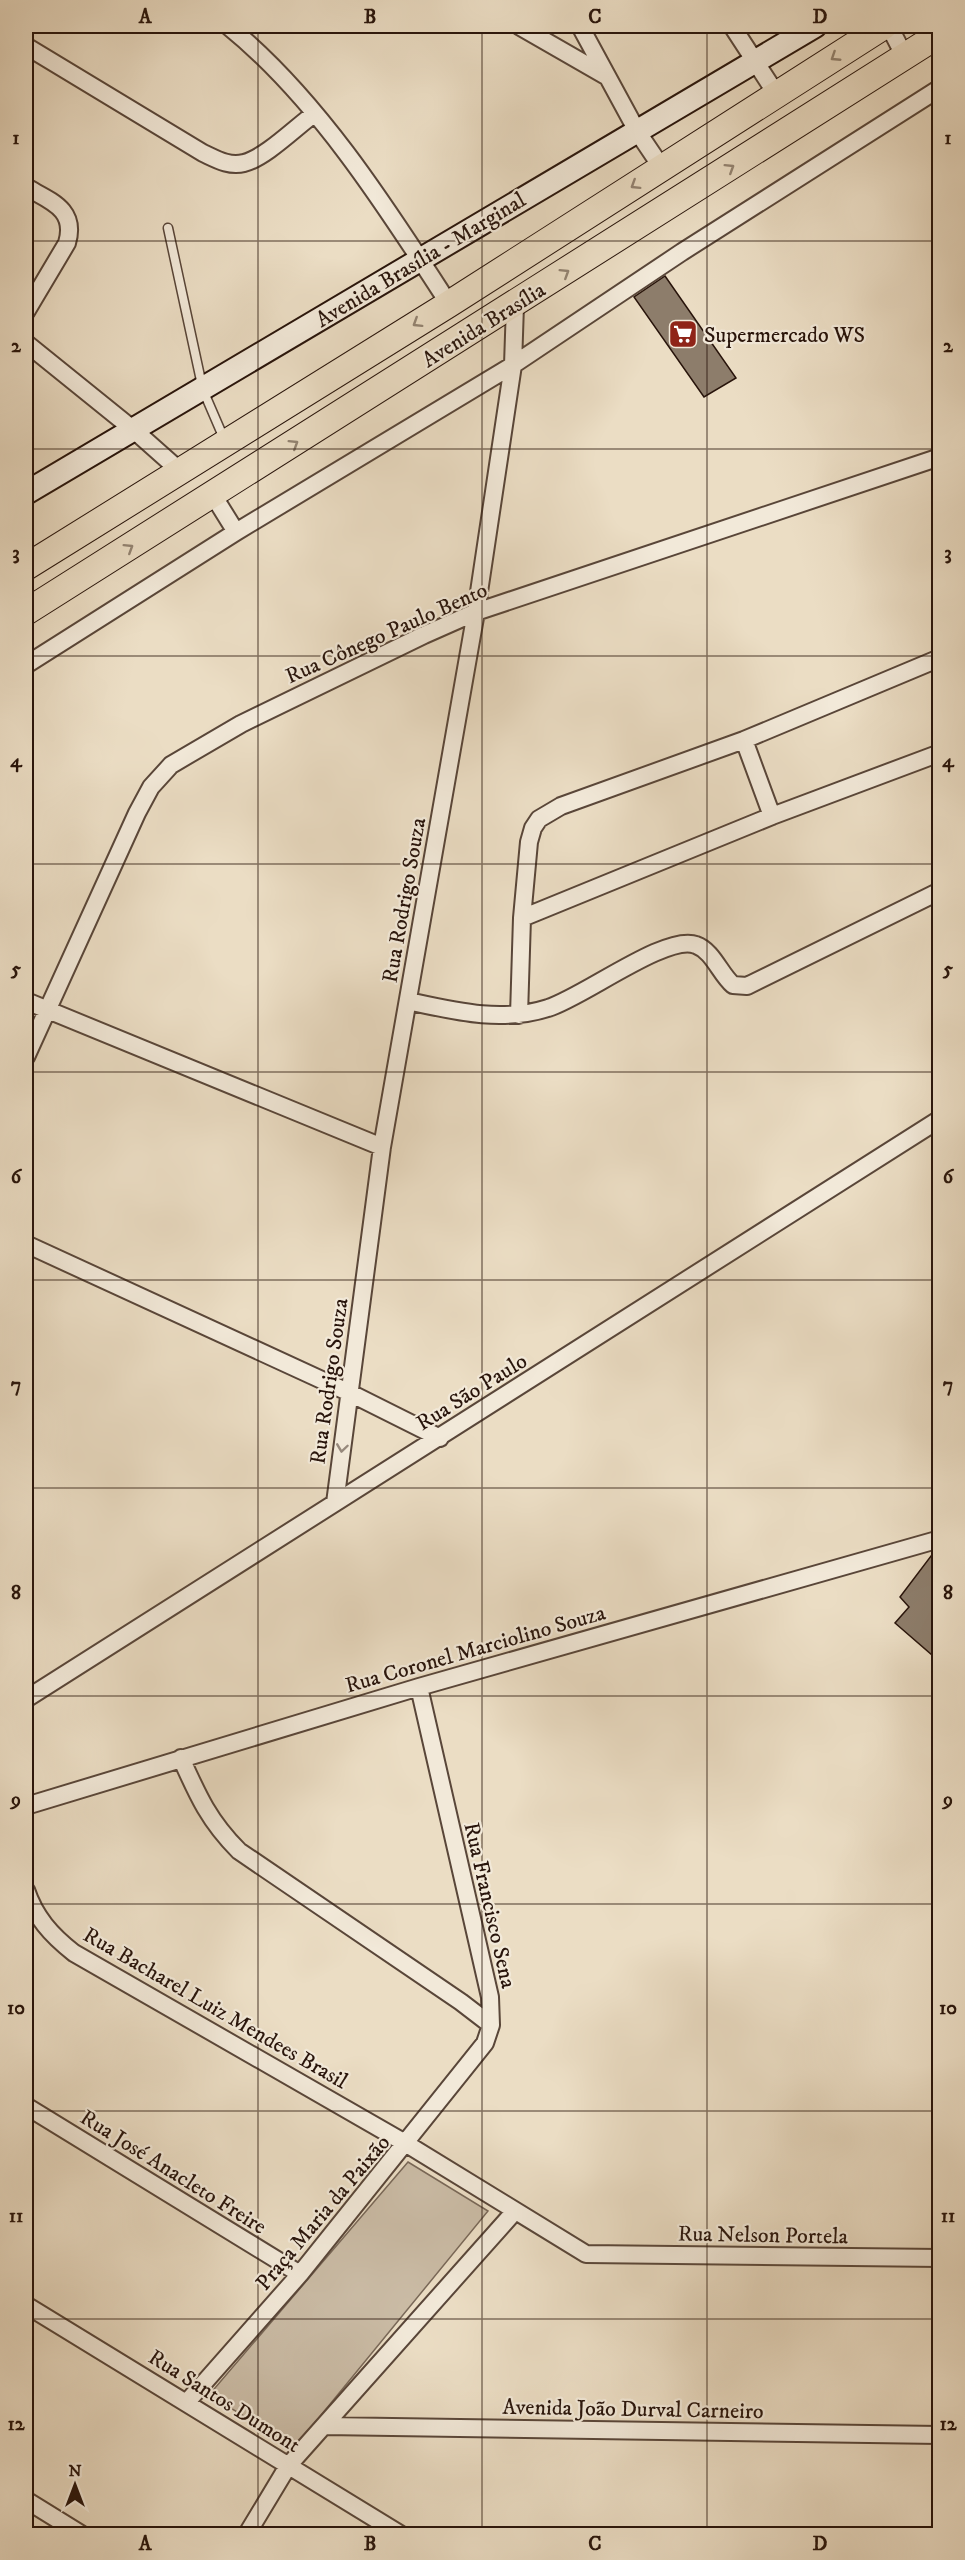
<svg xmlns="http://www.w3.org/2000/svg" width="965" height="2560" font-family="'IM FELL DW Pica',serif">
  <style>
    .green { fill: #cabba5; stroke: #796858; stroke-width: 1.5 }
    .building { fill: #8d7d6b; stroke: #28140b; stroke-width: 1.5 }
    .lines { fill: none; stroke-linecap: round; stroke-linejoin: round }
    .lane-casing { stroke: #594639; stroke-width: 11 }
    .street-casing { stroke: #594639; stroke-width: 20 }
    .secondary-casing { stroke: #28140b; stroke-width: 26 }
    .primary-casing { stroke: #28140b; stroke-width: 28 }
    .lane { stroke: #f2e9d9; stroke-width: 8 }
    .street { stroke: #f2e9d9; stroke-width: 16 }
    .secondary { stroke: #f2e9d9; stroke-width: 22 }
    .primary { stroke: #ebddc4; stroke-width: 26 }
    .oneway { stroke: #938371 }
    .oneway2 { stroke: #97897c }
    .grid { fill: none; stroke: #28140b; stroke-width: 1.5; stroke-opacity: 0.55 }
    .labels { text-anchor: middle; stroke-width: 4.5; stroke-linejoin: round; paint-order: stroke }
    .street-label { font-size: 22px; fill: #28140b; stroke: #f2e9d9 }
    .poi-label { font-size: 22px; fill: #28140b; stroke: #f2e9d9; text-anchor: start }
    .neatline { fill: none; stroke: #28140b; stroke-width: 2 }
    .grid-label { font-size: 20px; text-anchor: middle; font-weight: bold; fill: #28140b }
  </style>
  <rect width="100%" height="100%" fill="#ebddc4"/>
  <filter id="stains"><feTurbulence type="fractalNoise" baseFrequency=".00333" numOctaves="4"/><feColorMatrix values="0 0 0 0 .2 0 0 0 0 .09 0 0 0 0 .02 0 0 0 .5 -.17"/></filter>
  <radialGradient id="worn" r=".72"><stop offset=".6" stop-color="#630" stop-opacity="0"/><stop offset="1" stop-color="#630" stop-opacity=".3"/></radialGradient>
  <path class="green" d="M408,2162l80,49 -193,236 -86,-52z"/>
  <path class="building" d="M665,276l71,102 -32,19 -70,-100z
    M939,1550v111l-44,-38 14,-16 -9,-10 34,-45z"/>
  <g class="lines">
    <g class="lane-casing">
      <path id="lane" d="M168,228l35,162 22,51"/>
    </g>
    <g class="street-casing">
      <path id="street" d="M228,26c89,72 159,182 221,278
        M519,26l87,50
        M580,26l57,105 25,37
        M732,26l45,69
        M889,26l16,31
        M26,46l177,107c13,6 26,14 41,10 21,-5 52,-36 70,-49
        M26,187c24,14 51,22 41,56l-41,69
        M26,343l109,88 45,40
        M213,495l23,37
        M26,665l210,-133 277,-167 169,-113 258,-164
        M744,740l28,76
        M522,918l250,-102 168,-63
        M26,1001l356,146
        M408,1001c46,10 93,22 140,7 34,-10 119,-75 148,-63 17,6 24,29 37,40l14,1 193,-95
        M519,1015l3,-97 7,-76 4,-14 6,-9 22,-13 183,-66 196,-82
        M26,1057l111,-244 14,-26 20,-22 70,-41 183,-89 52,-23 464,-155
        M26,1244l324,149 90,45
        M335,1503l47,-356 94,-535 37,-247 2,-60
        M26,1699l914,-580
        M181,1758c17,38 28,63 58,93l222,151 30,23
        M26,1806l393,-119 521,-148
        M26,1890c9,27 25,45 48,63l331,190 181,111 354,4
        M26,2106l274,168
        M26,2305l374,229
        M187,2402l113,-128 185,-231 6,-18 -1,-28 -71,-310
        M325,2426l615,9
        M26,2500l55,34
        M247,2534l41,-68 227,-255"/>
    </g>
    <g class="secondary-casing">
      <path id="secondary" d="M26,493l789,-467"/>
    </g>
    <g class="primary-casing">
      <path id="primary" d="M26,567l423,-263 435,-278
        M26,612l914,-578"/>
    </g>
    <use href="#lane" class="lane"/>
    <use href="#street" class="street"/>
    <use href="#secondary" class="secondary"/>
    <use href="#primary" class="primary"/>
  </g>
  <defs><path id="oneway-chevron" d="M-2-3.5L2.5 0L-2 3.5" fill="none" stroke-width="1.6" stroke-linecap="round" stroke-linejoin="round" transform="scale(1.5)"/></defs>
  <g class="oneway">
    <use href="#oneway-chevron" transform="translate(835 57) rotate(147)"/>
    <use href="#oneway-chevron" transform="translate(730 168) rotate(-32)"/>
    <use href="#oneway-chevron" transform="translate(635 185) rotate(148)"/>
    <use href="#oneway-chevron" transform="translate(565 273) rotate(-32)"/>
    <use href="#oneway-chevron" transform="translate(417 323) rotate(148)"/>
    <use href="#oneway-chevron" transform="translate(294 444) rotate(-32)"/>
    <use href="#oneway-chevron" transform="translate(129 548) rotate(-32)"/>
  </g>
  <use class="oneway2" href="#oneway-chevron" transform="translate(342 1448) rotate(98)"/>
  <path class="grid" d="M258,26v2508M482,26v2508M707,26v2508M26,241h914M26,449h914M26,656h914M26,864h914M26,1072h914M26,1280h914M26,1488h914M26,1696h914M26,1904h914M26,2111h914M26,2319h914"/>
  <defs>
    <g id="supermarket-square" transform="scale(1.5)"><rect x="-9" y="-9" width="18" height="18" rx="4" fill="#8f2418" stroke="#f2e9d9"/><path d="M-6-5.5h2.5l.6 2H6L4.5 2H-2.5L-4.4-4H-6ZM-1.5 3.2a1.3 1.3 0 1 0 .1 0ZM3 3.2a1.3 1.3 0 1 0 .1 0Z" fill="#fff"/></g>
  </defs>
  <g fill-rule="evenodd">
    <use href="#supermarket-square" x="683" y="334"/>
  </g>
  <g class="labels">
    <g class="street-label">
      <text transform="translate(420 259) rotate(-31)" y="8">Avenida Brasília - Marginal</text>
      <text transform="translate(483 324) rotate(-32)" y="8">Avenida Brasília</text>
      <text transform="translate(386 632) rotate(-24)" y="8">Rua Cônego Paulo Bento</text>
      <text transform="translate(403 900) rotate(-80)" y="8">Rua Rodrigo Souza</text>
      <text transform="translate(328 1381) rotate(-82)" y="8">Rua Rodrigo Souza</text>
      <text transform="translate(471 1391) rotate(-32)" y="8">Rua São Paulo</text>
      <text transform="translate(475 1648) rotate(-16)" y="8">Rua Coronel Marciolino Souza</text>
      <text transform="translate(491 1905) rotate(77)" y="8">Rua Francisco Sena</text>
      <text transform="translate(216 2007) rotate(30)" y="8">Rua Bacharel Luiz Mendees Brasil</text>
      <text transform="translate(174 2171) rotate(32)" y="8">Rua José Anacleto Freire</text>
      <text transform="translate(322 2212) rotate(-50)" y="8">Praça Maria da Paixão</text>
      <text transform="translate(763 2234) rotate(1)" y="8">Rua Nelson Portela</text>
      <text transform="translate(225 2400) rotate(32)" y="8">Rua Santos Dumont</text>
      <text transform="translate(633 2408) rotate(1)" y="8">Avenida João Durval Carneiro</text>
    </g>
    <g class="poi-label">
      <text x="704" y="342">Supermercado WS</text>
    </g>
  </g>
  <rect width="965" height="2560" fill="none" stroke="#ebddc4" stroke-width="66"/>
  <g transform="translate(75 2485)" stroke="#f2e9d9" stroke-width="4.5" paint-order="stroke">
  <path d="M0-4.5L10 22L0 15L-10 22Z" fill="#28140b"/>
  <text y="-9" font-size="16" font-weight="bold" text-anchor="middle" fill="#28140b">N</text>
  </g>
  <rect x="33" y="33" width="899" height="2494" class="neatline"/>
  <g class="grid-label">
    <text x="145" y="23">A</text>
    <text x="370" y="23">B</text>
    <text x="595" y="23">C</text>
    <text x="820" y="23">D</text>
    <text x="16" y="144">1</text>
    <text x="948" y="144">1</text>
    <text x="16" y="352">2</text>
    <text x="948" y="352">2</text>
    <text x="16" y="559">3</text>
    <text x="948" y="559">3</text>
    <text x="16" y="767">4</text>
    <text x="948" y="767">4</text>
    <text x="16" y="975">5</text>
    <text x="948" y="975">5</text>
    <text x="16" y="1183">6</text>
    <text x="948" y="1183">6</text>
    <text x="16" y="1391">7</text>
    <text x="948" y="1391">7</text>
    <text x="16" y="1599">8</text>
    <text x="948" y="1599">8</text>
    <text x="16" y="1806">9</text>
    <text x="948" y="1806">9</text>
    <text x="16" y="2014">10</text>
    <text x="948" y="2014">10</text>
    <text x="16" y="2222">11</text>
    <text x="948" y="2222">11</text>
    <text x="16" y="2430">12</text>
    <text x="948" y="2430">12</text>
    <text x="145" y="2550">A</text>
    <text x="370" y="2550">B</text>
    <text x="595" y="2550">C</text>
    <text x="820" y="2550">D</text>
  </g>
  <rect width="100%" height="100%" filter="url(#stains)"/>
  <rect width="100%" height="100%" fill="url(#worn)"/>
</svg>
